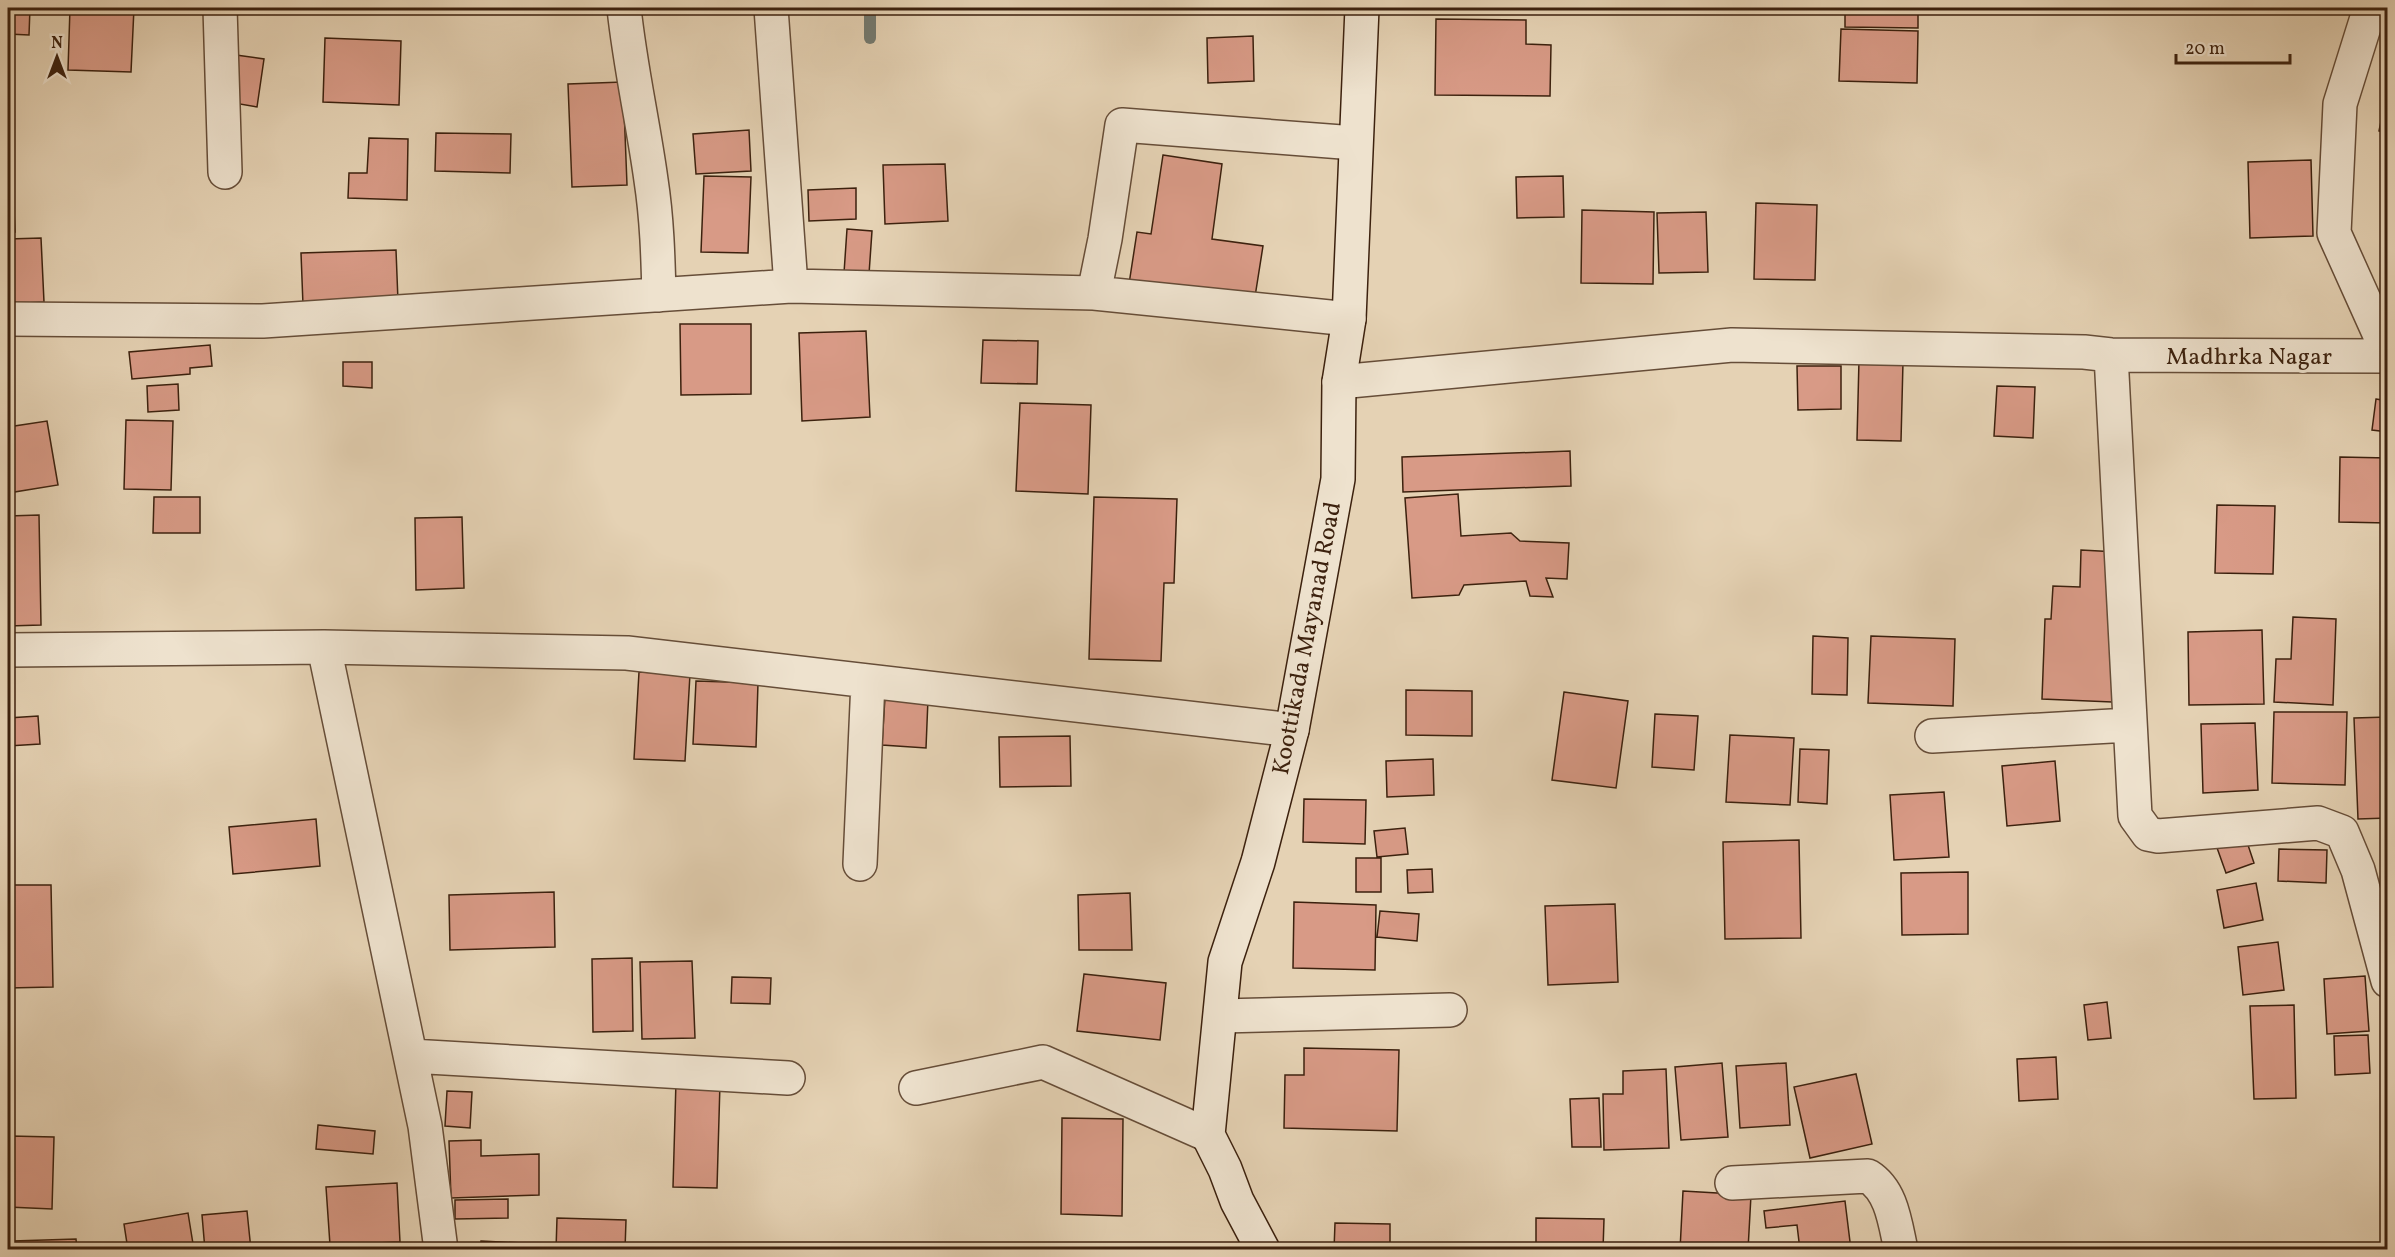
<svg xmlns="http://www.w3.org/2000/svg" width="2395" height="1257" font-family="Vollkorn,serif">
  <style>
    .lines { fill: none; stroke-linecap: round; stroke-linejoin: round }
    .stream { stroke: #737a71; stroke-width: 12 }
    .building { fill: #d89a86; stroke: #3c210e; stroke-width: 1.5 }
    .street-casing { stroke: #664d38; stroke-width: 36 }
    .secondary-casing { stroke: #3c210e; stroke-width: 36 }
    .street { stroke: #eee2ce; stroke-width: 33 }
    .secondary { stroke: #eee2ce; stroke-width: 33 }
    .labels { text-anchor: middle; stroke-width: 6; stroke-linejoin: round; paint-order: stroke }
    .street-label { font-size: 24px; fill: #3c210e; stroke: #eee2ce }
  </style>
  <rect width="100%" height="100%" fill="#e5d2b4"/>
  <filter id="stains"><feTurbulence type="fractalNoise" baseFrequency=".00333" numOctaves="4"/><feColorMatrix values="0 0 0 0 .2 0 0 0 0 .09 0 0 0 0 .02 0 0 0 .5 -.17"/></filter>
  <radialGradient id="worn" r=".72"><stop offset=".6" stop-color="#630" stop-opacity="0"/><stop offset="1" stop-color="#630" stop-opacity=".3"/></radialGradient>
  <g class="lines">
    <path class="stream" d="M870,8v30"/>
  </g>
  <path class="building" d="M8,8h22l-1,27 -21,-1z
    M70,8h64l-3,64 -63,-2z
    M1845,8h73v20l-73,-1z
    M1436,19l90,1v24l25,1 -1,51 -115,-1z
    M1841,29l77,2 -1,52 -78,-2z
    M1253,36l1,45 -46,2 -1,-45z
    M325,38l76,3 -2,64 -76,-3z
    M236,55l28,4 -7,48 -29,-5z
    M623,82l4,103 -55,2 -4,-103z
    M8,83l7,149h-7z
    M2388,88v45l-9,-2z
    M749,130l2,41 -55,3 -3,-40z
    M436,133l75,1 -1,39 -75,-2z
    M369,138l39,1 -1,61 -59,-2 1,-25h18z
    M1163,155l59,9 -10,75 51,7 -9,57 -125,-19 8,-52 14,2z
    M2311,160l2,76 -63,2 -2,-76z
    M945,164l3,57 -63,3 -2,-59z
    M704,176l47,1 -3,76 -47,-1z
    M1563,176l1,41 -47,1 -1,-41z
    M856,188v31l-47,2 -1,-31z
    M1756,203l61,2 -2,75 -61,-1z
    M1582,210l72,2 -1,72 -72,-1z
    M1706,212l2,60 -49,1 -2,-60z
    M847,229l25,2 -3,43 -25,-1z
    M41,238l3,64 -36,2v-65z
    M396,250l2,51 -95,4 -2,-52z
    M680,324h71v70l-70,1z
    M866,331l4,86 -68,4 -3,-88z
    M983,340l55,1 -1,43 -56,-1z
    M210,345l2,21 -22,2v6l-58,5 -3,-27z
    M1859,360l44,2 -2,79 -44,-1z
    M343,362h29v26l-29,-2z
    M1797,366h44v43l-43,1z
    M178,384l1,26 -31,2 -1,-26z
    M1997,386l38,1 -2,51 -39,-2z
    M2376,399l12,2v31l-16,-2z
    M1020,403l71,2 -3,89 -72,-3z
    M126,420l47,1 -2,69 -47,-1z
    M47,421l11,64 -50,8v-66z
    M1570,451l1,35 -168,6 -1,-35z
    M2340,457l48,1v65l-49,-1z
    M1458,494l3,42 50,-3 9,8 49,2 -2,36 -21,-1 7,19 -23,-1 -4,-15 -62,4 -5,10 -47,3 -7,-100z
    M154,497h46v36h-47z
    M1094,497l83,2 -3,84h-10l-3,78 -72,-2z
    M2217,505l58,1 -2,68 -58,-1z
    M39,515l2,110 -33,1v-110z
    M462,517l2,71 -48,2 -1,-72z
    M2081,550l36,2 -5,150 -70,-3 3,-80h6l2,-33 27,1z
    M2293,617l43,2 -3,86 -59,-3 2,-43h15z
    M2262,630l2,74 -75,1 -1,-73z
    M1813,636l35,2 -1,57 -35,-1z
    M1871,636l84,3 -2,67 -85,-3z
    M639,672l51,2 -5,87 -51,-2z
    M696,681l62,2 -2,64 -63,-3z
    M1406,690l66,1v45l-66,-1z
    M1564,692l64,9 -12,87 -64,-8z
    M885,697l43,2 -2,49 -44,-3z
    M2274,712h73l-2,73 -73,-2z
    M1655,714l43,2 -4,54 -42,-3z
    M38,716l2,28 -32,2v-28z
    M2388,717v101l-30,1 -4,-101z
    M2255,723l3,67 -55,3 -2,-69z
    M1730,735l64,3 -4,67 -64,-3z
    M1070,736l1,50 -71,1 -1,-50z
    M1800,749l29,1 -2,54 -29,-2z
    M1433,759l1,36 -47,2 -1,-36z
    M2055,761l5,60 -53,5 -5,-60z
    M1944,792l5,65 -55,3 -4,-65z
    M1304,799l62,1 -1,44 -62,-2z
    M316,819l4,47 -87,8 -4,-47z
    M1405,828l3,26 -31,3 -3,-26z
    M2245,836l9,27 -28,10 -10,-28z
    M1799,840l2,98 -76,1 -2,-97z
    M2279,849l48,1 -1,33 -48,-2z
    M1356,858h25v34h-25z
    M1432,869l1,23 -25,1 -1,-23z
    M1968,872v62l-66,1 -1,-62z
    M2256,883l7,37 -39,8 -7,-38z
    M8,885h43l2,102 -45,1z
    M554,892l1,55 -105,3 -1,-55z
    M1130,893l2,57h-53l-1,-55z
    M1294,902l82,3 -1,65 -82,-2z
    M1615,904l3,78 -70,3 -3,-79z
    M1380,911l39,3 -2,27 -40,-4z
    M2278,942l6,48 -41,5 -5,-48z
    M632,958l1,73 -40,1 -1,-73z
    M692,961l3,77 -53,1 -2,-77z
    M1084,974l82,9 -6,57 -83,-9z
    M2365,976l4,55 -42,3 -3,-55z
    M732,977l39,1 -1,26 -39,-1z
    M2107,1002l4,36 -23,2 -4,-35z
    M2294,1005l2,93 -42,1 -4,-93z
    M2368,1035l2,38 -35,2 -1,-39z
    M1304,1048l95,2 -2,81 -113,-3 1,-53h19z
    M2056,1057l2,42 -39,2 -2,-42z
    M1722,1063l6,74 -47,3 -6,-73z
    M1786,1063l4,62 -50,3 -4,-62z
    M1666,1069l3,79 -65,2 -1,-56h20v-23z
    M1856,1074l16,70 -62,14 -16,-71z
    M676,1081l44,2 -3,105 -44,-1z
    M447,1091l25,1 -2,36 -25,-2z
    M1599,1098l2,49h-29l-2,-48z
    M1062,1118l61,1 -1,97 -61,-2z
    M318,1125l57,6 -2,23 -57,-5z
    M10,1136l44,1 -2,72 -44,-2z
    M481,1140v16l58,-2v41l-88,3 -2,-57z
    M397,1183l3,59 -70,3 -4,-58z
    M1683,1191l68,4 -3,55h-68z
    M508,1199v19l-53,1v-19z
    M1845,1201l6,49h-51l-3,-25 -31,3 -2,-17z
    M247,1211l4,39h-46l-3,-35z
    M188,1213l6,37h-66l-4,-26z
    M557,1218l69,2 -1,30h-69z
    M1536,1218l68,1 -1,31h-67z
    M1335,1223l55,1v26h-56z
    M76,1239l1,11h-64v-9z
    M481,1241l62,3v6h-63z"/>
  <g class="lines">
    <g class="street-casing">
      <path id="street" d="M220,8l5,164
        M624,8c6,58 19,114 27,172 6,39 7,77 8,115
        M771,8l20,278
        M2370,8l-30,96 -6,129 54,120
        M1094,293l11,-54 17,-114 233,18
        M8,319l255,2 528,-35 303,7 255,26
        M2111,355l24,461 13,18 10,2 160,-13 24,9 16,38 30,111
        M1339,382l393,-37 352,7 27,3 277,1
        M324,647l101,479 16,124
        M8,650l316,-3 303,6 665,77
        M1932,736l197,-11
        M860,864l8,-183
        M1221,1016l229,-6
        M411,1056l377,22
        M916,1088l127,-26 165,73
        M1732,1183l136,-7c24,15 27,47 33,74"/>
    </g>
    <g class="secondary-casing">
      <path id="secondary" d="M1263,1250l-26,-49 -12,-32 -17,-34 17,-173 33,-100 34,-132 46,-251 1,-97 10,-63 13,-311"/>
    </g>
    <use href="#street" class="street"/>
    <use href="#secondary" class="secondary"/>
  </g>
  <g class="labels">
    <g class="street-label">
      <text x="2249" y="364">Madhrka Nagar</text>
      <text transform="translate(1306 638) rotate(-79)" y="8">Koottikada Mayanad Road</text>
    </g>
  </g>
  <rect width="2395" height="1257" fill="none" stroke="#e5d2b4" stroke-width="30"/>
  <rect x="9" y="9" width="2377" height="1239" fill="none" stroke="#3c210e" stroke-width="3"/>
  <rect x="15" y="15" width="2365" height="1227" fill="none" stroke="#3c210e" stroke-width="1.5"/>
  <g transform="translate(57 57)" stroke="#eee2ce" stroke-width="4.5" paint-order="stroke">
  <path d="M0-4.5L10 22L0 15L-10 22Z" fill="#3c210e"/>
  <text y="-9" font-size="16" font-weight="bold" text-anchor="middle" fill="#3c210e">N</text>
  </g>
  <path d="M2176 54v9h114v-9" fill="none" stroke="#3c210e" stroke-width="3"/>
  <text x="2185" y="54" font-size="18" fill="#3c210e" stroke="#eee2ce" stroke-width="4.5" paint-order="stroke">20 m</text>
  <rect width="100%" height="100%" filter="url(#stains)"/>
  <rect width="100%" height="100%" fill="url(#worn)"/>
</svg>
